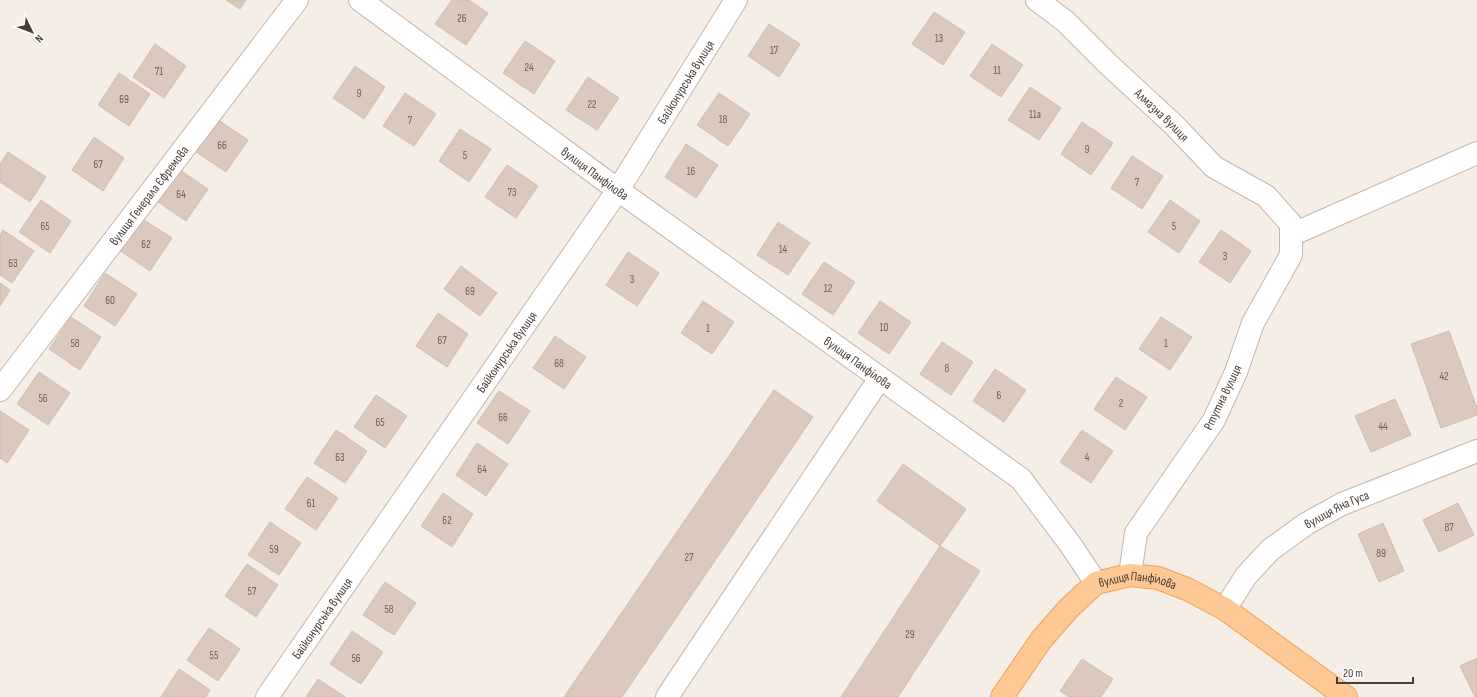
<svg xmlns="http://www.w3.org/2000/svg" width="1477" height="697" font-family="'Sofia Sans Condensed',sans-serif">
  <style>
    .building { fill: #dbc9be; stroke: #d4bcad }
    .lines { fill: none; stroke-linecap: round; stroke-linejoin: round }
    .minor-casing { stroke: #c5b6ab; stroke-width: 24 }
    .major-casing { stroke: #f0a05a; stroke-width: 24 }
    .minor { stroke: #fff; stroke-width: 22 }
    .major { stroke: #ffc996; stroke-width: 22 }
    .labels { text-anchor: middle; stroke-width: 3; stroke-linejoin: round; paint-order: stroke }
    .number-label { font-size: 11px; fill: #6e6057 }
    .street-label { font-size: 13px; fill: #493d35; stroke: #fff }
  </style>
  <rect width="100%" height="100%" fill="#f5eee7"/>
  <path class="building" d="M226,0h20l-6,9z
    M452,0h17l19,13 -22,32 -31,-21z
    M934,12l31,20 -22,33 -31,-21z
    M769,24l31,20 -21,33 -31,-21z
    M525,41l30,20 -21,33 -31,-21z
    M155,44l31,22 -22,32 -31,-21z
    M992,44l31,21 -22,32 -31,-21z
    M355,66l30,21 -21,32 -31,-21z
    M119,73l31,21 -21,32 -31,-21z
    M588,77l31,21 -22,32 -31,-20z
    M1030,87l31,21 -22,32 -31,-20z
    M405,93l31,21 -22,32 -31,-20z
    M719,93l31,21 -22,32 -31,-21z
    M217,119l31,21 -22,32 -31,-21z
    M1082,122l31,21 -22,32 -30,-21z
    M460,129l31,20 -22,33 -30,-21z
    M94,137l30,21 -21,33 -31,-21z
    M686,144l32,21 -22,33 -31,-21z
    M8,152l38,25 -16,25 -30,-20v-18z
    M1132,156l31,20 -21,33 -31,-21z
    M507,165l31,21 -22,32 -31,-21z
    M177,168l31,21 -22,32 -31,-21z
    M41,200l30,21 -21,32 -31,-21z
    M1170,200l30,21 -21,32 -31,-21z
    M141,218l31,20 -22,33 -31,-21z
    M778,222l32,21 -22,32 -31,-20z
    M3,230l31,21 -22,32 -12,-8v-40z
    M1221,230l30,21 -21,32 -31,-21z
    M628,252l31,21 -22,33 -31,-21z
    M824,262l31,20 -22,33 -31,-21z
    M461,266l36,27 -17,23 -36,-27z
    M105,273l32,21 -22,32 -31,-20z
    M0,283l10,7 -10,16z
    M703,301l31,21 -22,32 -31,-21z
    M880,301l31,21 -22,32 -31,-21z
    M438,313l30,21 -21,33 -31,-21z
    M71,317l30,20 -21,33 -31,-21z
    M1161,317l31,20 -22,33 -31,-21z
    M1449,331l28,77v7l-36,13 -30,-84z
    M555,336l31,21 -22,32 -31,-21z
    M942,342l31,20 -22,33 -31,-21z
    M995,369l31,21 -22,32 -31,-21z
    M39,372l31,21 -22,32 -31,-21z
    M1116,377l31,20 -22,33 -31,-21z
    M774,390l39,27 -191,280h-58z
    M499,391l31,20 -22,33 -31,-21z
    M376,395l31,21 -22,32 -31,-21z
    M1395,399l16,36 -40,17 -16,-36z
    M0,411l29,19 -22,33 -7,-5z
    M336,430l31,21 -22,32 -31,-20z
    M1082,430l31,21 -22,32 -31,-21z
    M477,443l31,21 -22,32 -30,-21z
    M903,464l63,45 -26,37 -63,-45z
    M307,477l31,21 -22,32 -31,-21z
    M443,493l30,21 -21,33 -31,-21z
    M1458,503l16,32 -35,17 -16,-32z
    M270,522l31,21 -22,32 -31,-20z
    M1383,523l21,48 -25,11 -21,-48z
    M940,546l40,25 -82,126h-57z
    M247,564l31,21 -22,32 -31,-21z
    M385,582l31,21 -22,32 -31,-20z
    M209,628l31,21 -22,32 -31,-21z
    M352,631l31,21 -22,32 -31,-20z
    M1477,658v39h-2l-15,-31z
    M1082,659l31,20 -12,18h-32l-9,-6z
    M179,669l31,21 -4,7h-45z
    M318,679l27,18h-39z"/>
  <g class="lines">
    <g class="minor-casing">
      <g id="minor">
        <path id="s1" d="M360,0l258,190 403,289 49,65 26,39"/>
        <path id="s2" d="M1037,0l28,21 43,43 66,61 40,42 52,29 25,28v31l-38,68 -17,49 -22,48 -78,113 -6,42"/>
        <path d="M1291,235l186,-82"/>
        <path id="s3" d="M0,390l297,-390"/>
        <path id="s4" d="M1225,609l21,-33 24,-26 36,-26 36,-20 135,-53"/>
        <path id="s5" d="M267,697l351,-507 118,-190"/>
        <path d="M667,697l213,-319"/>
      </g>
    </g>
    <g class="major-casing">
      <g id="major">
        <path id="s6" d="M1002,697l39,-57 28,-32 27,-25 34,-8 28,3 29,11 38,20 121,88"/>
      </g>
    </g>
    <use href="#minor" class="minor"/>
    <use href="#major" class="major"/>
  </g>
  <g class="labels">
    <g class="number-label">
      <text x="462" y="22">26</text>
      <text x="939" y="42">13</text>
      <text x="774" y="54">17</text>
      <text x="529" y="71">24</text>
      <text x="997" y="74">11</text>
      <text x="159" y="75">71</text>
      <text x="359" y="97">9</text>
      <text x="124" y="103">69</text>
      <text x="592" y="108">22</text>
      <text x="1035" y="118">11а</text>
      <text x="723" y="123">18</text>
      <text x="410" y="124">7</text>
      <text x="222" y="149">66</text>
      <text x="1087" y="153">9</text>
      <text x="465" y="159">5</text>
      <text x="98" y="168">67</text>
      <text x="691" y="175">16</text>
      <text x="1137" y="186">7</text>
      <text x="512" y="196">73</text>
      <text x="181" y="198">64</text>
      <text x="45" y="230">65</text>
      <text x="1174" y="230">5</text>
      <text x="146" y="248">62</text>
      <text x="783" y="253">14</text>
      <text x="1225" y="260">3</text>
      <text x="13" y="267">63</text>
      <text x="632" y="283">3</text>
      <text x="828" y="292">12</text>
      <text x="470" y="295">69</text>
      <text x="110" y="304">60</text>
      <text x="884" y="331">10</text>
      <text x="708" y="332">1</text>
      <text x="442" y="344">67</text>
      <text x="75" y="347">58</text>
      <text x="1166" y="347">1</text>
      <text x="559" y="367">68</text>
      <text x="947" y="372">8</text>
      <text x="1444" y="380">42</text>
      <text x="999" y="399">6</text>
      <text x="43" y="402">56</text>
      <text x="1121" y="407">2</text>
      <text x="503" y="421">66</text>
      <text x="380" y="426">65</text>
      <text x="1383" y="430">44</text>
      <text x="340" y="461">63</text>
      <text x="1087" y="461">4</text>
      <text x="482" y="473">64</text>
      <text x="311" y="507">61</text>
      <text x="447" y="524">62</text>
      <text x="1449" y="531">87</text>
      <text x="274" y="553">59</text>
      <text x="1381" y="557">89</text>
      <text x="689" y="561">27</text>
      <text x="252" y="595">57</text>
      <text x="389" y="613">58</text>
      <text x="910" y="638">29</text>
      <text x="214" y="659">55</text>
      <text x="356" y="662">56</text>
    </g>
    <g class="street-label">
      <text dy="5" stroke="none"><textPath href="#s5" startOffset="744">Байконурська вулиця</textPath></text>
      <text dy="5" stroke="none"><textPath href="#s2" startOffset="170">Алмазна вулиця</textPath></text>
      <text dy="5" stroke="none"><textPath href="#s1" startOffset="292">вулиця Панфілова</textPath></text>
      <text dy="5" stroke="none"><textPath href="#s3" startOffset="245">вулиця Генерала Єфремова</textPath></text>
      <text dy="5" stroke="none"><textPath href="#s5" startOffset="420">Байконурська вулиця</textPath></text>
      <text dy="5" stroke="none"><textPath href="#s1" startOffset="616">вулиця Панфілова</textPath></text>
      <text transform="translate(1222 397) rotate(-64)" y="5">Ртутна вулиця</text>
      <text dy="5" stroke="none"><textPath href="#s4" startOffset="153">вулиця Яна Гуса</textPath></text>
      <text dy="5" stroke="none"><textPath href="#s6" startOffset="191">вулиця Панфілова</textPath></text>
      <text dy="5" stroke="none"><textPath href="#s5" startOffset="96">Байконурська вулиця</textPath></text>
    </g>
  </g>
  <g transform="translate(32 32) rotate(133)" stroke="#ffffff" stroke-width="3" paint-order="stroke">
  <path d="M0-3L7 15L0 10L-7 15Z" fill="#493d35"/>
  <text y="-6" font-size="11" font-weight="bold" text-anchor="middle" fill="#493d35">N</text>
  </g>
  <path d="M1337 677v6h76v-6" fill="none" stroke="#493d35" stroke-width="2"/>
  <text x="1343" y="677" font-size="12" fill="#493d35" stroke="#ffffff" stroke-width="3" paint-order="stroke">20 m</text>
</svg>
